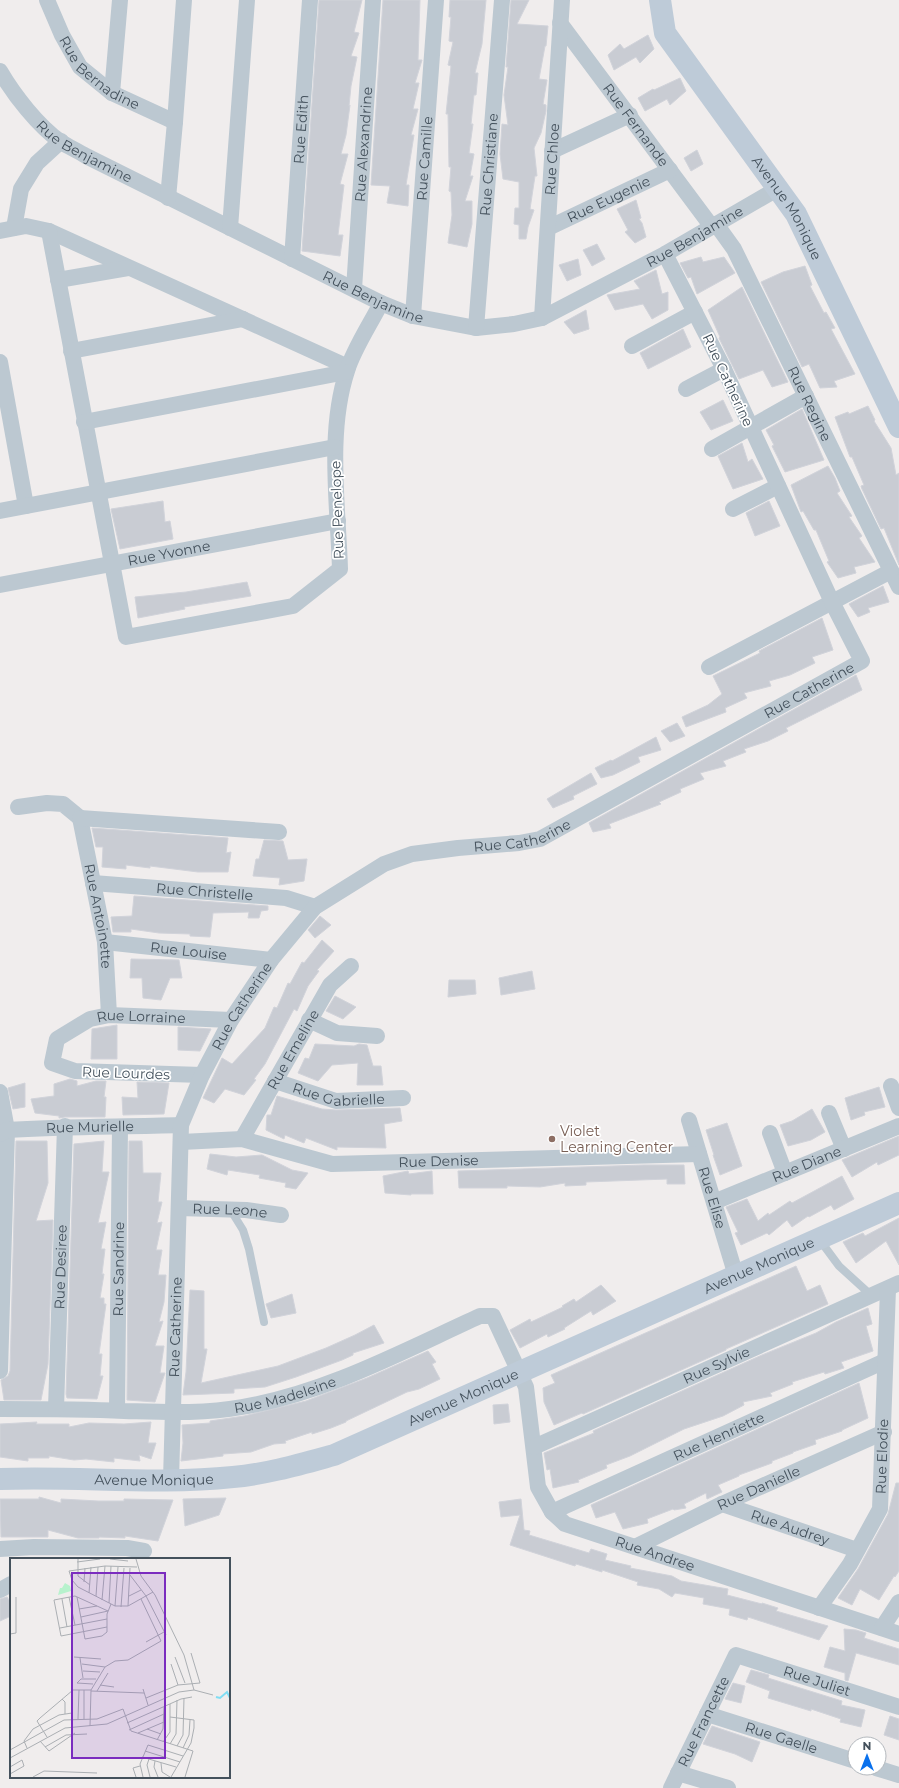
<svg xmlns="http://www.w3.org/2000/svg" width="899" height="1788" font-family="Montserrat,sans-serif">
  <style>
    .building { fill: #c9ccd3; stroke: #d1d3da }
    .lines { fill: none; stroke-linecap: round; stroke-linejoin: round }
    .lane { stroke: #bcc8d1; stroke-width: 8 }
    .street { stroke: #bcc8d1; stroke-width: 16 }
    .secondary { stroke: #becbd8; stroke-width: 22 }
    .education-dot { fill: #8d6e63; stroke: #fff; stroke-width: 1.5 }
    .labels { text-anchor: middle; stroke-width: 3.5; stroke-linejoin: round; paint-order: stroke }
    .street-label { font-size: 14px; fill: #44515c; stroke: #fff }
    .education-label { font-size: 14px; fill: #785e54; stroke: #fff; text-anchor: start }
    .inset-river { fill: none; stroke: #80ddf3; stroke-width: 2 }
    .inset-road { fill: none; stroke: #abafb3; stroke-width: 1 }
    .view { fill: #7b2cbf; fill-opacity: 0.15; stroke: #7b2cbf; stroke-width: 2 }
    .inset-edge { fill: none; stroke: #44515c; stroke-width: 2 }
  </style>
  <rect width="100%" height="100%" fill="#f0eded"/>
  <path class="building" d="M319,0h43l-8,32 5,1 -8,23 6,1 -6,29 -2,20 1,-1 -4,30 -5,19h7l-8,30 4,1 -6,50h5l-3,21 -38,-5z
    M383,0h37l-2,60h4l-7,23h4l-6,26h5l-7,26h3l-8,50h3l-1,21 -21,-3 3,-17 -19,-1z
    M450,0h36l-4,44 -7,29h3l-2,22h-2l-3,29h2l-4,29 5,1 -4,22h3l-8,25h7v23l-5,23 -19,-4 4,-28 -1,-23 -2,-1 2,-24h-2l-1,-53h-2l5,-48 -3,-1 5,-23 -4,-1 2,-24h-2z
    M511,0h18l-12,24 31,2 -2,20h-1l-6,33 8,1 -4,24 3,1v6l-5,22 -7,15 3,28h-2l-5,33 4,1 -6,17 -2,12h-7v-14l-5,-1 1,-16h4v-26l-16,-3 -3,-25 2,-30 6,1 -4,-30 4,-28h-2z
    M648,35l6,14 -14,14 -4,-6 -22,13 -6,-15 12,-11 4,5z
    M680,78l6,13 -16,14 -3,-6 -22,12 -7,-13 15,-9 1,1z
    M697,150l6,14 -12,7 -7,-13z
    M636,200l5,18 -2,1 3,4 4,14 -11,6 -10,-11 3,-2 -11,-21z
    M597,244l8,15 -13,7 -9,-16z
    M701,257l2,5 21,-5 11,16 -38,21 -6,-17 -3,1 -8,-15z
    M578,259l3,16 -14,6 -8,-16z
    M805,266l7,19 -2,1 14,27 2,-1 9,16 -4,1 24,45 -21,7 3,6 -17,1 -11,-24 -7,3 -41,-85 22,-10z
    M656,270l6,24 6,-2v18l-16,9 -9,-15 -28,6 -8,-15 33,-6 -6,-8z
    M742,287l46,95 -16,5 -9,-17 -24,9 -20,-41 1,-1 -12,-27z
    M586,310l3,19 -15,5 -10,-12z
    M683,329l8,18 -43,22 -8,-16z
    M723,400l10,21 -22,9 -11,-18z
    M868,406l7,14 -1,1 17,27 5,27 3,-2v92l-15,-37 -3,1 -19,-40 -1,-3 3,-1 -12,-28h-2l-15,-40 13,-5 1,2z
    M802,409l22,51 -39,12 -13,-26 2,-1 -8,-15z
    M742,443l6,19 4,-3 11,20 -30,10 -15,-33z
    M828,466l7,12 5,13 -3,2 15,23 -3,1 13,19 -3,2 16,24 -21,5 2,6 -18,5 -11,-16 2,-1 -13,-31h-2l-11,-19 -2,1 -10,-27z
    M163,501l2,21 5,-1 3,18 -53,10 -9,-40z
    M769,501l11,25 -25,10 -9,-23z
    M247,582l4,14 -67,11 1,2 -47,9 -3,-21 51,-5z
    M883,586l6,16 -21,6 2,4 -12,5 -9,-13z
    M822,618l11,32 -21,7 3,6 -25,12 -21,6 2,5 -27,7 3,5 -22,10 1,4 -40,15 -4,-10 26,-12 14,-11 -9,-18 47,-23 -1,-2z
    M856,675l6,15 -76,38 2,3 -20,10 -24,8 2,3 -23,9 3,5 -26,7 4,6 -24,10 1,3 -22,10 2,2 -52,20 2,4 -18,4 -4,-9z
    M677,723l8,13 -15,6 -9,-11z
    M656,737l5,13 -23,7 2,5 -27,13 -12,3 -6,-10 16,-8 1,1z
    M591,773l6,11 -24,12 1,3 -21,9 -6,-9z
    M92,828l136,10 -2,15 5,-1 -3,20h-30l-48,-6v2l-24,-3v4l-24,-2 1,-20h-7z
    M264,840l19,1 5,19 19,-1 -3,22 -25,4 1,-7 -27,-2 3,-17h3z
    M134,896l134,10v4l-7,1 -2,7h-11l1,-6 -36,1 -3,24 -20,-1v-2l-31,-1 -28,-4v3h-18l-2,-15 21,-1z
    M320,916l11,9 -16,13 -7,-8z
    M322,940l12,11 -17,19 2,1 -11,15 -11,25 -3,-2 -29,55 -11,15 2,1 -12,15 -19,-6 -11,14 -11,-5 19,-40 10,6 33,-36 9,-21 3,1 11,-25 2,1 12,-22 2,1z
    M131,959l48,1 3,18h-12l-9,22 -18,-2 -1,-20h-12z
    M532,971l3,18 -34,6 -2,-17z
    M449,980h26l1,14 -28,3z
    M335,996l21,11 -13,12 -17,-8z
    M117,1025v34h-26l1,-30z
    M178,1027l33,2 -11,22 -22,-1z
    M315,1044l39,2 5,-2 8,1 6,21h8l2,19h-26l1,-22 -26,2 -14,16 -20,-8 7,-15 4,1z
    M70,1079l7,2v5l19,-5h10l-2,16h2l-1,20h-40l-6,1v-2l-24,-3 -4,-14 23,-3v-12z
    M137,1082l32,1 -5,31 -41,1 -1,-18 16,1z
    M25,1083v24l-12,2 -5,-21z
    M879,1087l6,20 -21,5 1,3 -14,5 -6,-22z
    M277,1096l45,13 14,1 64,-2 2,13 -18,3 2,24 -49,-1v3l-31,-12 -2,5 -19,-8 -1,4 -18,-9 1,-15h4z
    M812,1109l13,23 -14,8 -23,6 -8,-21 12,-4z
    M727,1123l15,43 -22,9 -7,-20h1l-8,-25z
    M899,1136v19l-21,10 -1,-3 -25,15 -10,-17z
    M16,1141h31l1,42 -12,38 17,-1 -5,144 -7,36h-37l-3,-20 7,-4 2,-5z
    M104,1141l-2,31h7l-11,51 8,-1 -5,27h4l-3,25h2l-4,24h4v6h2l-7,50h3l-2,22h3l-6,23 -30,-1 -1,-4 8,-250z
    M129,1141h13l1,32h18l-3,29h4l-5,21 5,-1 -6,28h6l-4,25h8l-2,27 -5,20 4,-1 -8,25h9l-4,27h5l-10,29 -28,-2z
    M210,1154l26,3 26,-2 30,15 16,3 -12,16 -11,-2 1,-4 -27,-5 1,-3 -32,-5 -1,5 -20,-6z
    M644,1165h40l1,19h-18v-5l-81,3v3l-21,1v-3l-25,4 -33,-1v2h-48l-1,-17z
    M408,1171l1,3 23,-3 1,23h-22v1l-26,-2 -2,-17z
    M842,1176l12,23 -20,11 -3,-5 -22,12 -1,-1 -16,11 -5,-7 -18,15 -2,-2 -26,12 -6,-12 3,-1 -12,-25 21,-8 11,22 10,-8 1,2 21,-14 2,2z
    M899,1218v47l-13,-24 -30,22 -13,-21 20,-9 2,3z
    M796,1266l11,25 13,-6 8,19 -102,45v1l-143,64 -1,-1 -28,12 -10,-23 -1,-14 12,-5 -4,-8z
    M601,1285l15,16 -23,14 -2,-4 -27,17 1,1 -17,8 -1,-3 -27,14 -10,-18 20,-11 1,3 32,-15 -1,-1 12,-7 2,3z
    M190,1290l14,1v58h3l-6,34 77,-17 48,-18 29,-13 19,-10 10,18 -31,10v2l-11,5 -46,17 -31,10 -31,2v4l-51,2 3,-23z
    M292,1294l4,19 -25,5 -5,-14z
    M868,1308l4,16 -6,2 7,25 -32,11 3,6 -19,6 -1,-2 -32,10 1,2 -23,9 2,3 -29,6 1,3 -21,11 -39,13 -54,27 -24,9 1,3 -29,12 1,2 -26,6 -3,-19 -3,1 -3,-17 50,-20 -1,-2 169,-76 54,-22 20,-11z
    M428,1351l8,11 -4,2 8,15 -21,10 -12,3 -61,29v1l-15,6 -19,6v-2l-27,9 1,2 -12,1 -23,8 -28,2v2l-42,5 2,-18 -1,-18 28,-2v-2l34,-5 62,-15 61,-23z
    M859,1383l9,35 -26,12v1l-27,9 1,4 -23,8v1l-21,8v2l-33,12v1l-21,9 4,7 -15,7 -1,-6 -22,11 2,4 -12,2 -1,-1 -26,10 1,4 -25,6 -8,-17 -19,6 -5,-13z
    M508,1404l2,18 -16,2 -1,-19z
    M37,1422l-1,2h33v3l20,-4 35,1 27,-2 -3,21h8l-5,16 -12,-4 1,6 -26,-3v4l-28,-3 -12,1 -25,-4v2h-21v3l-28,-4v-33z
    M896,1483h3v88l-4,6 -1,-1 -15,24 -19,-11 -8,16 -14,-7 20,-29 30,-55z
    M39,1497l22,6v-4l37,2h26v-2l49,1 -15,41 -33,-5v2l-26,-1v1h-21l-30,-8v7h-47l-1,-38h39z
    M226,1498l-7,17 -34,11 -2,-27z
    M521,1499l3,31 6,1 -1,4 60,18 2,-4 16,5 -2,6 26,6 -1,2 42,8 9,5 47,8 -1,6 35,9v-1l16,5 -2,3 52,15 -9,14 -71,-23 -1,3 -18,-5 1,-6 -27,-5 1,-6 -29,-5 -3,4 -13,-8 -22,-4 1,-3 -36,-12v2l-26,-8 -1,2 -65,-21 10,-30 -19,2 -2,-15z
    M7,1597l4,6v13l-11,5v-22z
    M844,1629l12,1 10,3 -2,5 35,11v16l-43,-12 -8,28 -3,-1v-7l-21,-6 6,-20 15,4z
    M751,1670l18,5 -1,3 74,23 -1,4 24,5 -4,17 -21,-5 1,-3 -30,-10v2l-43,-13 2,-7 -24,-9z
    M733,1683l12,3 -4,17 -16,-4z
    M890,1716l9,3v21l-15,-5z
    M712,1726l48,16 -8,20 -17,-8 -32,-10z"/>
  <g class="lines">
    <path class="lane" d="M230,1209l13,21 6,19 15,73
      M819,1239l20,27 33,30"/>
    <g class="street">
      <path id="s1" d="M47,0l15,35 18,32 32,26 63,29"/>
      <path id="s2" d="M560,23l152,204"/>
      <path id="s3" d="M0,71c14,24 38,55 61,71 8,5 17,9 25,14l295,147 32,13 63,12 38,-4 28,-6 123,-64 112,-65"/>
      <path d="M112,93l8,-93"/>
      <path d="M552,151l78,-36"/>
      <path d="M168,198l7,-76 9,-122"/>
      <path id="s4" d="M716,224l18,25 165,338"/>
      <path d="M14,228l7,-39 16,-26 24,-22"/>
      <path d="M230,228l17,-228"/>
      <path id="s5" d="M548,228l122,-58"/>
      <path d="M0,231l26,-5 23,5 299,136"/>
      <path d="M49,231l77,406 167,-31 47,-37c-2,-64 -13,-137 7,-198 6,-21 24,-48 34,-68"/>
      <path id="s6" d="M292,259l18,-259"/>
      <path d="M58,280l70,-12"/>
      <path id="s7" d="M354,289l19,-289"/>
      <path id="s8" d="M413,316l23,-316"/>
      <path id="s9" d="M542,318l20,-318"/>
      <path id="s10" d="M476,328l26,-328"/>
      <path d="M632,346l63,-34"/>
      <path d="M71,351l172,-32"/>
      <path d="M0,362l26,144"/>
      <path d="M686,389l38,-20"/>
      <path d="M84,422l262,-50"/>
      <path d="M712,449l94,-53"/>
      <path d="M733,509l45,-23"/>
      <path d="M0,511l335,-64"/>
      <path id="s11" d="M0,585l338,-64"/>
      <path d="M709,667l182,-96"/>
      <path d="M18,807l29,-4 16,1 17,14"/>
      <path id="s12" d="M80,818l25,124 4,73"/>
      <path d="M80,818l199,14"/>
      <path id="s13" d="M93,883l193,15 29,9"/>
      <path id="s14" d="M105,942l166,18"/>
      <path d="M309,1020l28,13 40,3"/>
      <path id="s15" d="M202,1075l-127,-4 -23,-8 5,-24 33,-20 19,-4 122,5"/>
      <path id="s16" d="M275,1081l61,20 67,-3"/>
      <path d="M891,1086l8,22"/>
      <path d="M0,1092l7,38 -7,241"/>
      <path d="M829,1113l15,36"/>
      <path id="s17" d="M689,1120l47,156"/>
      <path d="M770,1133l15,40"/>
      <path id="s18" d="M0,1134l7,-4c58,-4 116,-3 174,-5"/>
      <path id="s19" d="M242,1139l88,-154 21,-19"/>
      <path id="s20" d="M181,1142l61,-3 90,25 367,-10"/>
      <path id="s21" d="M714,1202l185,-76"/>
      <path id="s22" d="M179,1208l67,2 35,5"/>
      <path id="s23" d="M0,1409c41,0 83,0 124,2 40,1 79,3 118,-4 84,-14 161,-56 238,-91h13l33,71 12,100 14,25 13,12 334,110"/>
      <path id="s24" d="M56,1409l9,-283"/>
      <path id="s25" d="M117,1410l3,-283"/>
      <path id="s26" d="M534,1447l365,-164"/>
      <path id="s27" d="M171,1480l10,-355 21,-50 29,-55 40,-60 44,-53 69,-43 28,-10 46,-6 61,-5 21,-4 322,-178 -30,-59 -108,-233 -59,-115"/>
      <path id="s28" d="M722,1504l135,46"/>
      <path id="s29" d="M552,1512l333,-151"/>
      <path id="s30" d="M635,1547l87,-43 162,-72"/>
      <path d="M0,1549l34,-2 93,1 17,3"/>
      <path d="M0,1590l11,-6"/>
      <path id="s31" d="M819,1608l31,-44 30,-55 8,-220"/>
      <path d="M882,1628l17,-26"/>
      <path id="s32" d="M707,1714l148,47"/>
      <path d="M876,1768l23,7"/>
      <path d="M678,1773l50,15"/>
      <path id="s33" d="M671,1788l65,-133 163,52"/>
    </g>
    <g class="secondary">
      <path id="s34" d="M660,0l5,33 131,181 103,213"/>
      <path id="s35" d="M0,1479c78,-3 156,6 233,-2 34,-3 68,-13 101,-22l565,-252"/>
    </g>
  </g>
  <circle class="education-dot" cx="552" cy="1139" r="4"/>
  <g class="labels">
    <g class="street-label">
      <text dy="5" stroke="none"><textPath href="#s1" startOffset="93">Rue Bernadine</textPath></text>
      <text dy="5" stroke="none"><textPath href="#s2" startOffset="127">Rue Fernande</textPath></text>
      <text dy="5" stroke="none"><textPath href="#s6" startOffset="130">Rue Edith</textPath></text>
      <text dy="5" stroke="none"><textPath href="#s7" startOffset="145">Rue Alexandrine</textPath></text>
      <text dy="5" stroke="none"><textPath href="#s3" startOffset="119">Rue Benjamine</textPath></text>
      <text dy="5" stroke="none"><textPath href="#s8" startOffset="158">Rue Camille</textPath></text>
      <text dy="5" stroke="none"><textPath href="#s9" startOffset="159">Rue Chloe</textPath></text>
      <text dy="5" stroke="none"><textPath href="#s10" startOffset="164">Rue Christiane</textPath></text>
      <text dy="5" stroke="none"><textPath href="#s5" startOffset="67">Rue Eugenie</textPath></text>
      <text dy="5" stroke="none"><textPath href="#s34" startOffset="247">Avenue Monique</textPath></text>
      <text dy="5" stroke="none"><textPath href="#s3" startOffset="791">Rue Benjamine</textPath></text>
      <text dy="5" stroke="none"><textPath href="#s3" startOffset="443">Rue Benjamine</textPath></text>
      <text transform="translate(728 380) rotate(65)" y="5">Rue Catherine</text>
      <text dy="5" stroke="none"><textPath href="#s4" startOffset="203">Rue Regine</textPath></text>
      <text transform="translate(337 510) rotate(-92)" y="5">Rue Penelope</text>
      <text dy="5" stroke="none"><textPath href="#s11" startOffset="172">Rue Yvonne</textPath></text>
      <text dy="5" stroke="none"><textPath href="#s27" startOffset="1160">Rue Catherine</textPath></text>
      <text dy="5" stroke="none"><textPath href="#s27" startOffset="836">Rue Catherine</textPath></text>
      <text dy="5" stroke="none"><textPath href="#s13" startOffset="112">Rue Christelle</textPath></text>
      <text dy="5" stroke="none"><textPath href="#s12" startOffset="100">Rue Antoinette</textPath></text>
      <text dy="5" stroke="none"><textPath href="#s14" startOffset="84">Rue Louise</textPath></text>
      <text dy="5" stroke="none"><textPath href="#s27" startOffset="489">Rue Catherine</textPath></text>
      <text dy="5" stroke="none"><textPath href="#s15" startOffset="266">Rue Lorraine</textPath></text>
      <text dy="5" stroke="none"><textPath href="#s19" startOffset="103">Rue Emeline</textPath></text>
      <text transform="translate(126 1073) rotate(2)" y="5">Rue Lourdes</text>
      <text dy="5" stroke="none"><textPath href="#s16" startOffset="66">Rue Gabrielle</textPath></text>
      <text dy="5" stroke="none"><textPath href="#s18" startOffset="91">Rue Murielle</textPath></text>
      <text dy="5" stroke="none"><textPath href="#s20" startOffset="261">Rue Denise</textPath></text>
      <text dy="5" stroke="none"><textPath href="#s21" startOffset="100">Rue Diane</textPath></text>
      <text dy="5" stroke="none"><textPath href="#s17" startOffset="81">Rue Elise</textPath></text>
      <text dy="5" stroke="none"><textPath href="#s22" startOffset="51">Rue Leone</textPath></text>
      <text dy="5" stroke="none"><textPath href="#s35" startOffset="802">Avenue Monique</textPath></text>
      <text dy="5" stroke="none"><textPath href="#s24" startOffset="142">Rue Desiree</textPath></text>
      <text dy="5" stroke="none"><textPath href="#s25" startOffset="141">Rue Sandrine</textPath></text>
      <text dy="5" stroke="none"><textPath href="#s27" startOffset="153">Rue Catherine</textPath></text>
      <text dy="5" stroke="none"><textPath href="#s26" startOffset="200">Rue Sylvie</textPath></text>
      <text dy="5" stroke="none"><textPath href="#s23" startOffset="287">Rue Madeleine</textPath></text>
      <text dy="5" stroke="none"><textPath href="#s35" startOffset="478">Avenue Monique</textPath></text>
      <text dy="5" stroke="none"><textPath href="#s29" startOffset="183">Rue Henriette</textPath></text>
      <text dy="5" stroke="none"><textPath href="#s31" startOffset="169">Rue Elodie</textPath></text>
      <text dy="5" stroke="none"><textPath href="#s35" startOffset="154">Avenue Monique</textPath></text>
      <text dy="5" stroke="none"><textPath href="#s30" startOffset="137">Rue Danielle</textPath></text>
      <text dy="5" stroke="none"><textPath href="#s28" startOffset="72">Rue Audrey</textPath></text>
      <text dy="5" stroke="none"><textPath href="#s23" startOffset="831">Rue Andree</textPath></text>
      <text dy="5" stroke="none"><textPath href="#s33" startOffset="233">Rue Juliet</textPath></text>
      <text dy="5" stroke="none"><textPath href="#s33" startOffset="74">Rue Francette</textPath></text>
      <text dy="5" stroke="none"><textPath href="#s32" startOffset="78">Rue Gaelle</textPath></text>
    </g>
    <g class="education-label">
      <text x="560" y="1136">Violet<tspan x="560" dy="16">Learning Center</tspan></text>
    </g>
  </g>
  <g transform="translate(10 1558)">
    <rect width="220" height="220" fill="#f0eded"/>
    <path d="M55,25l5,3 1,5 -13,4 2,-7h2z" fill="#b7f2cd"/>
    <path class="inset-river" d="M206,139l4,1 7,-6 3,6"/>
    <path class="inset-road" d="M68,1v17l12,9M100,1l18,2M126,1l5,17 14,19 29,60 10,35M67,4l23,-3M127,9l-32,-1 -36,5 3,9 6,7 37,19h13l25,-14M120,17l16,21M74,24l1,-14M79,35l2,-26M86,38l2,-29M119,38l12,-6M136,38l20,39M59,39l6,28M67,39l8,42 17,-3 5,-4v-18l4,-10M52,41l5,28M92,42l3,-34M99,45l2,-37M105,48l3,-39M118,48l2,-38M111,49l3,-39M69,51l18,-3M71,59l27,-6M97,69l-46,9 -7,-36 21,-4 33,15M50,70l47,-9M0,76l6,-1v-36M136,84l18,-10M64,99l27,2M165,99l10,26M70,100l3,20M72,106l23,3M161,106l7,21M73,113l17,1M83,126l-16,-1 4,-4h15M62,127v34M90,127l14,2M133,131l5,16M81,133l53,2M87,133l11,-18M136,140l32,-13 22,-2 -9,-30M52,141l3,3v12M160,159l24,3v8l-3,15 -20,34M68,161l1,-29M74,161v-29M117,165l54,-24 11,-2M80,168l1,-36 14,-23 10,-6 13,-1 33,-19 -20,-42M137,171l14,5M119,172l35,-16M128,175l26,-11M37,179l-10,-16 3,-3 33,-28h18M147,182l6,-11 1,-22M30,183l9,10 26,-18M153,184l7,-10v-28M160,186l6,-10 1,-34M167,188l6,-11 1,-37M35,189l21,-12 21,-1M17,190l-3,-7 9,-12 26,-14 13,-2M173,190l6,-13 1,-15M0,192l54,-30 33,-1 26,-10 8,22 62,20 -8,26M135,193l35,11M132,199l34,10M0,200l55,-30 42,-4 72,-32 15,-2 19,5M139,201l-2,6 3,12M145,203l-1,6 4,10M151,205l1,9 8,5M0,209l12,-7 2,6 -14,8M23,219l11,-6 53,2M126,219l-3,-9 7,-2M133,219l-3,-13 8,-19 35,11"/>
    <path class="view" d="M62,15h93v185h-93z"/>
    <rect width="220" height="220" class="inset-edge"/>
  </g>
  <g transform="translate(867 1756)"><circle r="19" fill="#ffffff" stroke="#b4b9be"/>
  <path d="M0-3L7 15L0 10L-7 15Z" fill="#0a71ed"/>
  <text y="-6" font-size="11" font-weight="bold" text-anchor="middle" fill="#44515c">N</text>
  </g>
</svg>
